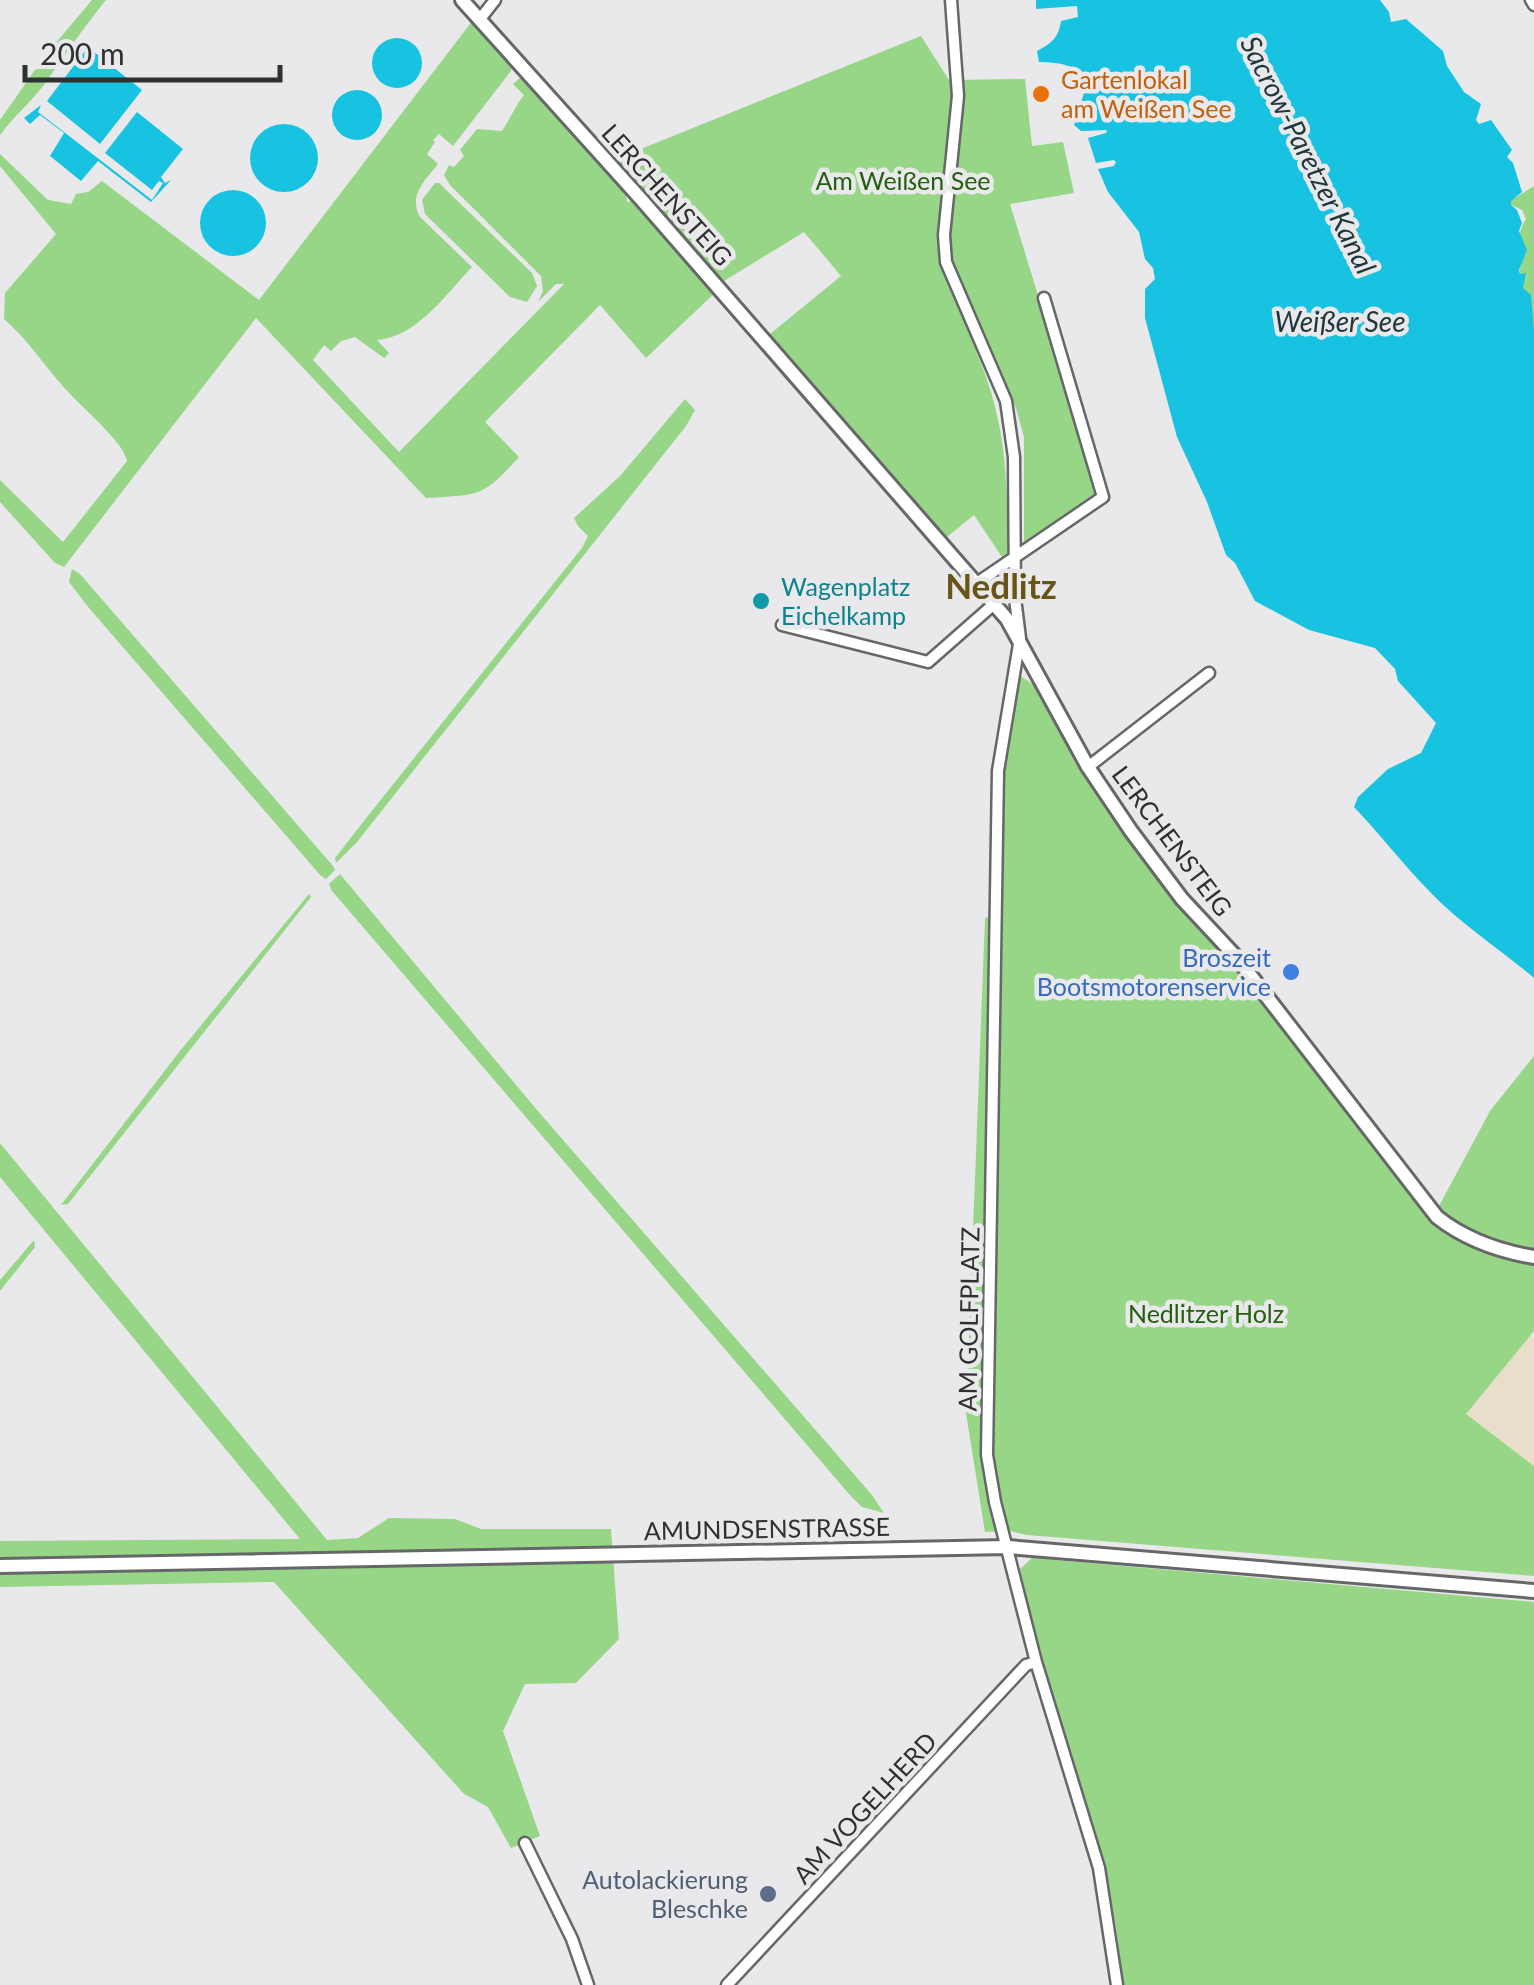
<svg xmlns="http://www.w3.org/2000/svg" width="1534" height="1985" font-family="Lato,sans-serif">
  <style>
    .industrial { fill: #e8dec9 }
    .green { fill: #97d587 }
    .water { fill: #17c3e0 }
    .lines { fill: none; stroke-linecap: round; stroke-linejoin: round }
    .minor-casing { stroke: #666768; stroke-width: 15 }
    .tertiary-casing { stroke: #666768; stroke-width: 18 }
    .minor { stroke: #fff; stroke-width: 10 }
    .tertiary { stroke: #fff; stroke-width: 12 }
    .food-dot { fill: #e8710a; stroke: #e9e9eb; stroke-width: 4 }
    .culture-dot { fill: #0f9aa8; stroke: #e9e9eb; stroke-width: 4 }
    .shop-dot { fill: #3f7fe0; stroke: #e9e9eb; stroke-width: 4 }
    .service-dot { fill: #5c6f8a; stroke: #e9e9eb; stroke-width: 4 }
    .labels { text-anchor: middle; stroke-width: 9; stroke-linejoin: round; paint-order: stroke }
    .food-label { font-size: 25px; fill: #c56008; stroke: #e9e9eb; text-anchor: start }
    .park-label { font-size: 25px; fill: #235f0d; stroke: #e9e9eb }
    .street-label { font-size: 25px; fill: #2f3030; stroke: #e9e9eb }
    .culture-label { font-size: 25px; fill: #0d838f; stroke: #e9e9eb; text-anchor: start }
    .shop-label { font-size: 25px; fill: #366cbe; stroke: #e9e9eb; text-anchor: end }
    .service-label { font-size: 25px; fill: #4e5e75; stroke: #e9e9eb; text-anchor: end }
    .water-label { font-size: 28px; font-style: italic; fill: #1e363c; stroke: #e9e9eb }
    .district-label { font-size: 35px; font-weight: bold; fill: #665418; stroke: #e9e9eb }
  </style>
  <rect width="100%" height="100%" fill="#e9e9eb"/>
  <path class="industrial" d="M1530,1335l4,3v128l-69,-52z"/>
  <path class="green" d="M92,0h14c-23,28 -42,57 -63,86 -13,17 -30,31 -43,49v-15l44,-63z
    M473,20l39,45 -1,6 -58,75 -14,-12 -6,6 2,2 -8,12 11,10c-13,17 -30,31 -18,53l52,50c-26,27 -55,70 -95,73l12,13 -5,5 -29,-21 -14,4 -10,10 -7,-6 -11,15 86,92 165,-168h-8l-18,18 5,-11 -2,-15 -91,-91 -6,-10 5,-10 5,2 10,-11 -4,-6 17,-21 25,2c7,-10 12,-23 22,-36l-11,-11 9,-8 104,118 1,8 6,-1 84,90 -71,67 -46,-53 -115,117 34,35c-36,40 -38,38 -93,41l-170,-180 -192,249 -9,-4 -55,-61v-22l63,62 64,-81c-3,-18 -41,-50 -55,-65 -24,-24 -41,-54 -68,-77l1,-26 51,-59 -56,-68v-12l48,46 23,4 5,-10 12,-2 14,-11 157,119z
    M921,36l28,44 76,-1 7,67 31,-4 11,51 -64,11 90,293 -76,48v-108l-8,-29 -28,-62 -12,5c31,73 31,125 32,202l-6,4 -28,-42 -27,22 -177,-203 71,-58 -37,-44 -80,49 -108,-122z
    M435,183h4l93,90 5,13 -10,16 -17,-5 -85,-83 -3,-14z
    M1534,186v144c-8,-26 -26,-87 -8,-111l-4,-9 -11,-5 -1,-4z
    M685,399l10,11 -9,16 -329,416 -21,21 -1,-5 32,-41 215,-269 6,-12 -10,-10 -4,-8 46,-42z
    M72,569l8,5 253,292 2,4 -9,9 -5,-3 -232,-268 -20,-26z
    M1019,675l18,12 47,81 79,116 114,128 72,104 82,105 59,-110 44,-55v275l-68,83 68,52v110l-507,-41 -17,-4 -25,1 -19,-119 19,-495 13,-4c2,-78 -3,-163 21,-239z
    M340,874l197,236 335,385 12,18 -22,-6 -13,-13 -517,-603 -3,-7z
    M309,894l2,3 -243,307 -7,1 119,-154z
    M0,1143l327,397 31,-2 31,-20 66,1 26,10h130l8,110 -43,44 -51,1 -22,47 37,105 -29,12 -23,-41 -24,-13 -190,-212 -274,5v-46l300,-2 -300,-362z
    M34,1240l1,7 -35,44v-11z
    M1032,1558l502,44v383h-411l-7,-59 -81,-291 -15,-66z"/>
  <path class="water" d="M1036,0h344l9,12 2,10 15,-3 37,32 4,15 17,26 17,12 -5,16 3,4 12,-4 21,30 -5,7 6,6 9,29 -11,9v4l6,5 5,13 -3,8 8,19 -8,20 1,4 6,-1 -3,15 8,7 3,35v648c-33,-28 -72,-53 -102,-84 -28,-28 -51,-59 -78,-87l4,-10 30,-28 33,-16 15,-30 -38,-42 -3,-12 -20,-21 -66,-18 -54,-29 -20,-38 -9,-8 -19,-53 -30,-65 -32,-119v-29l10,-10 -2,-11 -8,-9 -6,-27 -31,-40 -10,-23 16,-3 2,-4 -2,-2 -18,3 -8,-25 18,-5 1,-3 -26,1 -7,-6 13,-42c-10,-20 -28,-20 -48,-21l-2,-11c14,-7 22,-14 24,-30l17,-4 -1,-11 -41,3z
    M372 63a25 25 0 1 1 50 0a25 25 0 1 1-50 0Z
    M88,47l54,43 -42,54 -53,-43z
    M332 115a25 25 0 1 1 50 0a25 25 0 1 1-50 0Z
    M41,105l-3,7 114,88 11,-17 -4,-2 -7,9 -47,-37 32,-41 46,37 -22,28 4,6 6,-3 -20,22 -53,-41 -17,20 -31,-25 14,-23 -24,-18 -10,9 -6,-6z
    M250 158a34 34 0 1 1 68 0a34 34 0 1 1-68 0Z
    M200 223a33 33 0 1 1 66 0a33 33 0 1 1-66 0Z"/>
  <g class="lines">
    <g class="minor-casing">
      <path id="minor" d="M951,0l7,96 -14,139 2,27 60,139 8,56 1,141 5,40 -22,133 -11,684 8,47 41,160 63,206 18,117
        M1531,0l3,5
        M480,19l15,-19
        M977,583l126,-86 -59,-199
        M782,625l146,37 66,-58
        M1088,767l121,-94
        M525,1843l47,96 16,46
        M727,1985l299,-320 10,-3"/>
    </g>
    <g class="tertiary-casing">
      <path id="tertiary" d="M462,0l178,198 367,421 81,148 43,64 51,68 55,59 200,259c29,23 61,34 97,40
        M0,1566l1008,-19 526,44"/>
    </g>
    <use href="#minor" class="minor"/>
    <use href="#tertiary" class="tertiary"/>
  </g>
  <circle class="food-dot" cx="1041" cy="94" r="10"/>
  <circle class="culture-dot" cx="761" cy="601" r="10"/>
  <circle class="shop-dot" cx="1291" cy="972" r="10"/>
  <circle class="service-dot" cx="768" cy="1894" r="10"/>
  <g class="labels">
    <g class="food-label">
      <text x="1061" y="89">Gartenlokal<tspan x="1061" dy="29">am Weißen See</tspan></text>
    </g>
    <g class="park-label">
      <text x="903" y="190">Am Weißen See</text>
      <text x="1206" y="1323">Nedlitzer Holz</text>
    </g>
    <g class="street-label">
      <text transform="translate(667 195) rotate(48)" y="9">LERCHENSTEIG</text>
      <text transform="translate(1172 841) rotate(53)" y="9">LERCHENSTEIG</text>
      <text transform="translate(969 1319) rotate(-89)" y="9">AM GOLFPLATZ</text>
      <text transform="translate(767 1529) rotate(-1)" y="9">AMUNDSENSTRASSE</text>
      <text transform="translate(865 1808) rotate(-47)" y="9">AM VOGELHERD</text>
    </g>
    <g class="culture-label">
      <text x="781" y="596">Wagenplatz<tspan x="781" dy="29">Eichelkamp</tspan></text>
    </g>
    <g class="shop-label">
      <text x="1271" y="967">Broszeit<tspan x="1271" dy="29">Bootsmotorenservice</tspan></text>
    </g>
    <g class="service-label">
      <text x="748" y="1889">Autolackierung<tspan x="748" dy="29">Bleschke</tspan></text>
    </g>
    <g class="water-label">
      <text transform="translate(1308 155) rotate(63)" y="10">Sacrow-Paretzer Kanal</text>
      <text x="1340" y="332">Weißer See</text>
    </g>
    <g class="district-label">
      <text x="1001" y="599">Nedlitz</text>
    </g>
  </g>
  <path d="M25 65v15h255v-15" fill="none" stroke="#2f3030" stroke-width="5"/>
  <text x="40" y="65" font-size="30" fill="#2f3030" stroke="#e9e9eb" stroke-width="8" paint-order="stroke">200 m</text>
</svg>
